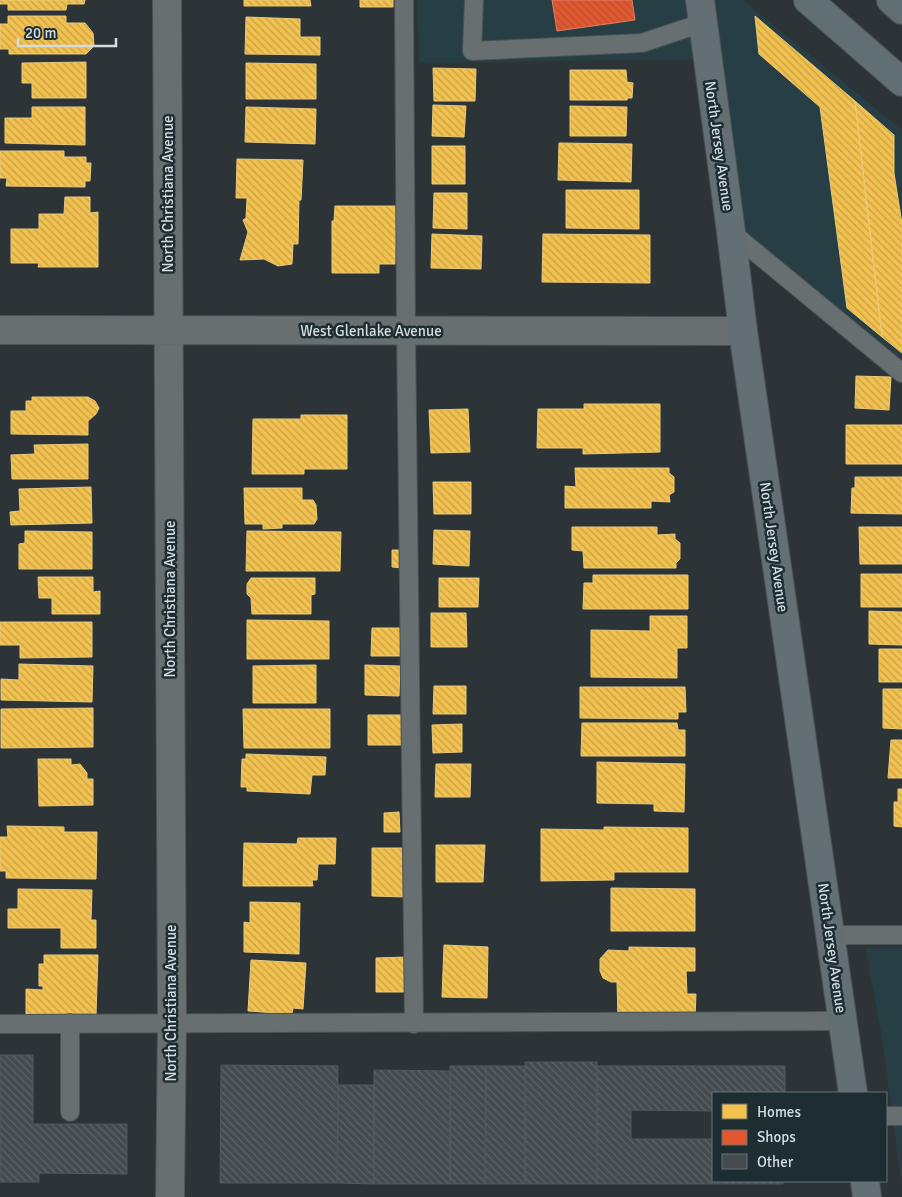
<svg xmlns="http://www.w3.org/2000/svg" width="902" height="1197" font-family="Signika,sans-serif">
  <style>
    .built { fill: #273e44 }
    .homes { fill: url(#homes-back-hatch); stroke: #e9c97a }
    .shops { fill: url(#shops-back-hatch); stroke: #df7f63 }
    .building { fill: url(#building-back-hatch); stroke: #52595c }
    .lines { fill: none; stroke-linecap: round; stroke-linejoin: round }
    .service-casing { stroke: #4a5254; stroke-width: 20 }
    .minor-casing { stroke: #4a5254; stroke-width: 30 }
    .secondary-casing { stroke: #4a5254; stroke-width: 30 }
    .primary-casing { stroke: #4a5254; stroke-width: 30 }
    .service { stroke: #686f71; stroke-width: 18 }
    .minor { stroke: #686f71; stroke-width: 28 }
    .secondary { stroke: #636f72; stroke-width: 28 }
    .primary { stroke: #616f72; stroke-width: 28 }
    .labels { text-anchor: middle; stroke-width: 5; stroke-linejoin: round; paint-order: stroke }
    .street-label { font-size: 15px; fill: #d3dcdf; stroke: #1d2d31 }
  </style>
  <defs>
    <pattern id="homes-back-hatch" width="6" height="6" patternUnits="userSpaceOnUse" patternTransform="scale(1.25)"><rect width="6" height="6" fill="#f2c14e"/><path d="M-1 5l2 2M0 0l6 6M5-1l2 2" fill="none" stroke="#c5a14b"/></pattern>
    <pattern id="shops-back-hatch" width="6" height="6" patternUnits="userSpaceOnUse" patternTransform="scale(1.25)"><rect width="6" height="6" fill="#e4572e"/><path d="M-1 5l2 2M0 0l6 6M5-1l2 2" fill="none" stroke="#b25134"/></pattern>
    <pattern id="building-back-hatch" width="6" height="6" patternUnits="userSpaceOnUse" patternTransform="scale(1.25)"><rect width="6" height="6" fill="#444b4e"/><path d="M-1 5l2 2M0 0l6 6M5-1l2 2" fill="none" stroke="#5e6467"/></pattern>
  </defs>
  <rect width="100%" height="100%" fill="#2c3437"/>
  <path class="built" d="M417,0h326l159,130v237l-161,-134 -21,-174 -301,4z
    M865,947l37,1v239l-21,-155z"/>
  <path class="homes" d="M0,0h85l-1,4h-17l-1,6h-58v-6h-8z
    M244,0h66l1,6h-67z
    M360,0h33v7h-33z
    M8,16h58v7h19l8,10 1,13 -8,8h-77v-5h-9v-25h8z
    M755,16l100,85 27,236 -35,-29 -27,-201 -61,-53z
    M246,17l54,2v18h20v18l-75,-1z
    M86,62v36h-54v-15h-10v-20z
    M246,63l70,1v35h-70z
    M433,68l43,1 -1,32h-41z
    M570,70h56l1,12 6,1 -1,15h-4l-1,2h-57z
    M855,101l39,34v38l8,51v129l-20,-16z
    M433,105l33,1 -2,31 -32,-1z
    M570,106l57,1 -1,29h-56z
    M32,107h53v38l-80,-2v-25h27z
    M246,107l70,2 -1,35 -70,-2z
    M559,143l73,1 -1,38 -73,-2z
    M432,146h33v38h-33z
    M0,151h64v6h22v6h5l-1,18h-5v6l-79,-1 1,-8h-7z
    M237,159l66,1 -2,40h-2l-1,44h-5l-1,20 -14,2 -14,-7 -24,1 8,-28 -5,-12 3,-2 1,-20h-11z
    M566,190h73v39l-73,-1z
    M434,193h33v36l-34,-1z
    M65,197h25v16l8,-1v55h-60l1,-4h-28v-34h28v-15h25z
    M335,206h61l-1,58h-16v9h-47v-52h2z
    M432,234l50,2 -1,33 -50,-1z
    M543,234l107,1v48l-108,-1z
    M856,376l35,1 -2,33 -34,-2z
    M32,397h56l7,4 4,7 -3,6 -8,7v14l-77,-1v-23h15v-10h6z
    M584,404h76v48l-77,2v-6h-46l1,-39h46z
    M468,409l2,43 -39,1 -2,-43z
    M301,415h46v54h-43v5h-52l1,-55h48z
    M846,425h56v39h-56z
    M88,444v35h-76l-1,-24 24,-1 -1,-9z
    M575,468h94v5l5,4v15l-5,3 1,7 -19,-1v7h-86v-22l11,1z
    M855,477h47v37l-51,-1 1,-25h3z
    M433,482h38v32h-37z
    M91,487l1,36 -81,2 -1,-13 10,-1 -1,-22z
    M244,488h58v12h11l3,5 1,14 -3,5h-32v4l-19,1v-5h-18z
    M572,527h85v8l18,-1v5l5,4v16l-4,4v5h-92l-1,-17 -11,-1z
    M859,527h43v37h-42z
    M434,530l36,1 -1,35 -36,-2z
    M25,531l67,1v37h-73v-25l6,-1z
    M247,531l94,1 -1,39h-94z
    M392,550h11l-1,18 -10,-1z
    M861,574h41v33h-41z
    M593,575h95v34h-105l1,-26h9z
    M38,577h55v15l7,-1v23h-48v-16h-13z
    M251,578h64v16l-4,1v19h-59l-1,-16 -4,-4v-10z
    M439,578h40l-1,29h-39z
    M869,611l33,1v33l-33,-1z
    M431,613h35l1,34h-36z
    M650,616h37v32h-10v30l-86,-1v-47l59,1z
    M247,620l82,1v38h-82z
    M0,622h92v35l-72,1v-13h-20z
    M372,628h30l-1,28h-30z
    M879,649h23v33h-23z
    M19,664l74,2 -1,36 -91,-2v-21l18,1z
    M316,665v38h-63v-37z
    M365,665l35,1 -1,30 -34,-1z
    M434,686h32v28h-33z
    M580,687h105l1,25h-8v7l-98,-1z
    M883,689h19v40l-19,-1z
    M93,708v39l-92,1v-39z
    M243,709h87v39h-86z
    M368,715h35l-1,30h-34z
    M582,723h95l1,7h7v26h-104z
    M462,724v28l-29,1 -1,-28z
    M891,740h11v38h-14z
    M246,754l80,3 -1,18h-13l-2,19 -63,-3v-4h-6l1,-28h4z
    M38,759h33v6l9,-1 7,9v6h6v26l-54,1z
    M597,762l88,2 -1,48 -30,-1v-7l-57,-1z
    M436,764h35l-1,33h-35z
    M898,789h4v38l-8,-1v-24h4z
    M399,812l1,20h-16v-19z
    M7,826l57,1v5h33l-1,47 -90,-1v-7h-6v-34h8z
    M604,827l84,1v44h-74v8l-73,1v-52l63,1z
    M298,838h38l-1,26h-17l-1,16h-5l1,6h-70l1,-43 53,1z
    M436,845h49l-2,37h-47z
    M372,848h34v49l-34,-1z
    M611,888l84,1v42h-84z
    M18,889l74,1 -1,30h5v28h-35v-20h-53v-19h10z
    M250,902l50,1 -1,51 -55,-2v-30l6,1z
    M444,945l44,2 -1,51 -45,-1z
    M629,947l66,1v23h-9l1,23h9l-1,24h-77l-1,-36h-6l-8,-4 -3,-7v-12l8,-9 21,1z
    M44,955h54l-2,60 -70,-1v-25l17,1v-4h-4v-22h5z
    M406,957v35h-30v-34z
    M251,960l55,3 -3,46 -10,-1 -1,6 -44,-3z"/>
  <path class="shops" d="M552,0h80l3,20 -78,11z"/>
  <path class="building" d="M0,1055h33v69h94v50l-88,-1v9h-39z
    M525,1062h72v122h-72z
    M221,1065l117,1 -1,117h-117z
    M450,1066h36l-1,118h-35z
    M486,1066h39v118h-40z
    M597,1066h188v27h-72v18l-82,-1v29h82v42h70v3h-186z
    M374,1070l76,1v113h-76z
    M338,1085h36v99l-37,-1z"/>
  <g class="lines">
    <g class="service-casing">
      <path id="service" d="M404,0l2,331 8,693
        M474,0l-2,51 170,-8 60,-20
        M731,232l171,141
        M830,935h72
        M70,1023v89
        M0,1024l843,-3
        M886,1116h16"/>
    </g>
    <g class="minor-casing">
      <path id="minor" d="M167,0l5,1023 -2,174
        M0,330l743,1"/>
    </g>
    <g class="secondary-casing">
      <path id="secondary" d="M700,0l31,232 12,99 110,762
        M865,1181l2,16"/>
    </g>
    <g class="primary-casing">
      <path id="primary" d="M808,0l94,82
        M891,0l11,10"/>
    </g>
    <use href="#service" class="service"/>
    <use href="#minor" class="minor"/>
    <use href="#secondary" class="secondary"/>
    <use href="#primary" class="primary"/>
  </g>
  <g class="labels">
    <g class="street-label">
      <text transform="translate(719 146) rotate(82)" y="5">North Jersey Avenue</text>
      <text transform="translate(168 194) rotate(-90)" y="5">North Christiana Avenue</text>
      <text x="371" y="336">West Glenlake Avenue</text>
      <text transform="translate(774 547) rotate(82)" y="5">North Jersey Avenue</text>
      <text transform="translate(170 599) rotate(-90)" y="5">North Christiana Avenue</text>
      <text transform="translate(832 948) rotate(82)" y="5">North Jersey Avenue</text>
      <text transform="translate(171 1003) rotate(-90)" y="5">North Christiana Avenue</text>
    </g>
  </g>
  <rect x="712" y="1092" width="175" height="90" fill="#1d2d31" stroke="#667377"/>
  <rect x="722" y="1104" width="25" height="15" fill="#f2c14e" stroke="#667377"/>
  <text x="757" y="1117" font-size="15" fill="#d3dcdf">Homes</text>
  <rect x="722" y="1130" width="25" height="15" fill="#e4572e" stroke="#667377"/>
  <text x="757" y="1142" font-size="15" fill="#d3dcdf">Shops</text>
  <rect x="722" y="1154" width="25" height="15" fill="#444b4e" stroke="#667377"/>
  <text x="757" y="1167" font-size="15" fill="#d3dcdf">Other</text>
  <path d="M18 38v8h98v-8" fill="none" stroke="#d3dcdf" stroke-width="2.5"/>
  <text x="25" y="38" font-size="15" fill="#d3dcdf" stroke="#1d2d31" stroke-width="4" paint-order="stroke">20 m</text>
</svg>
